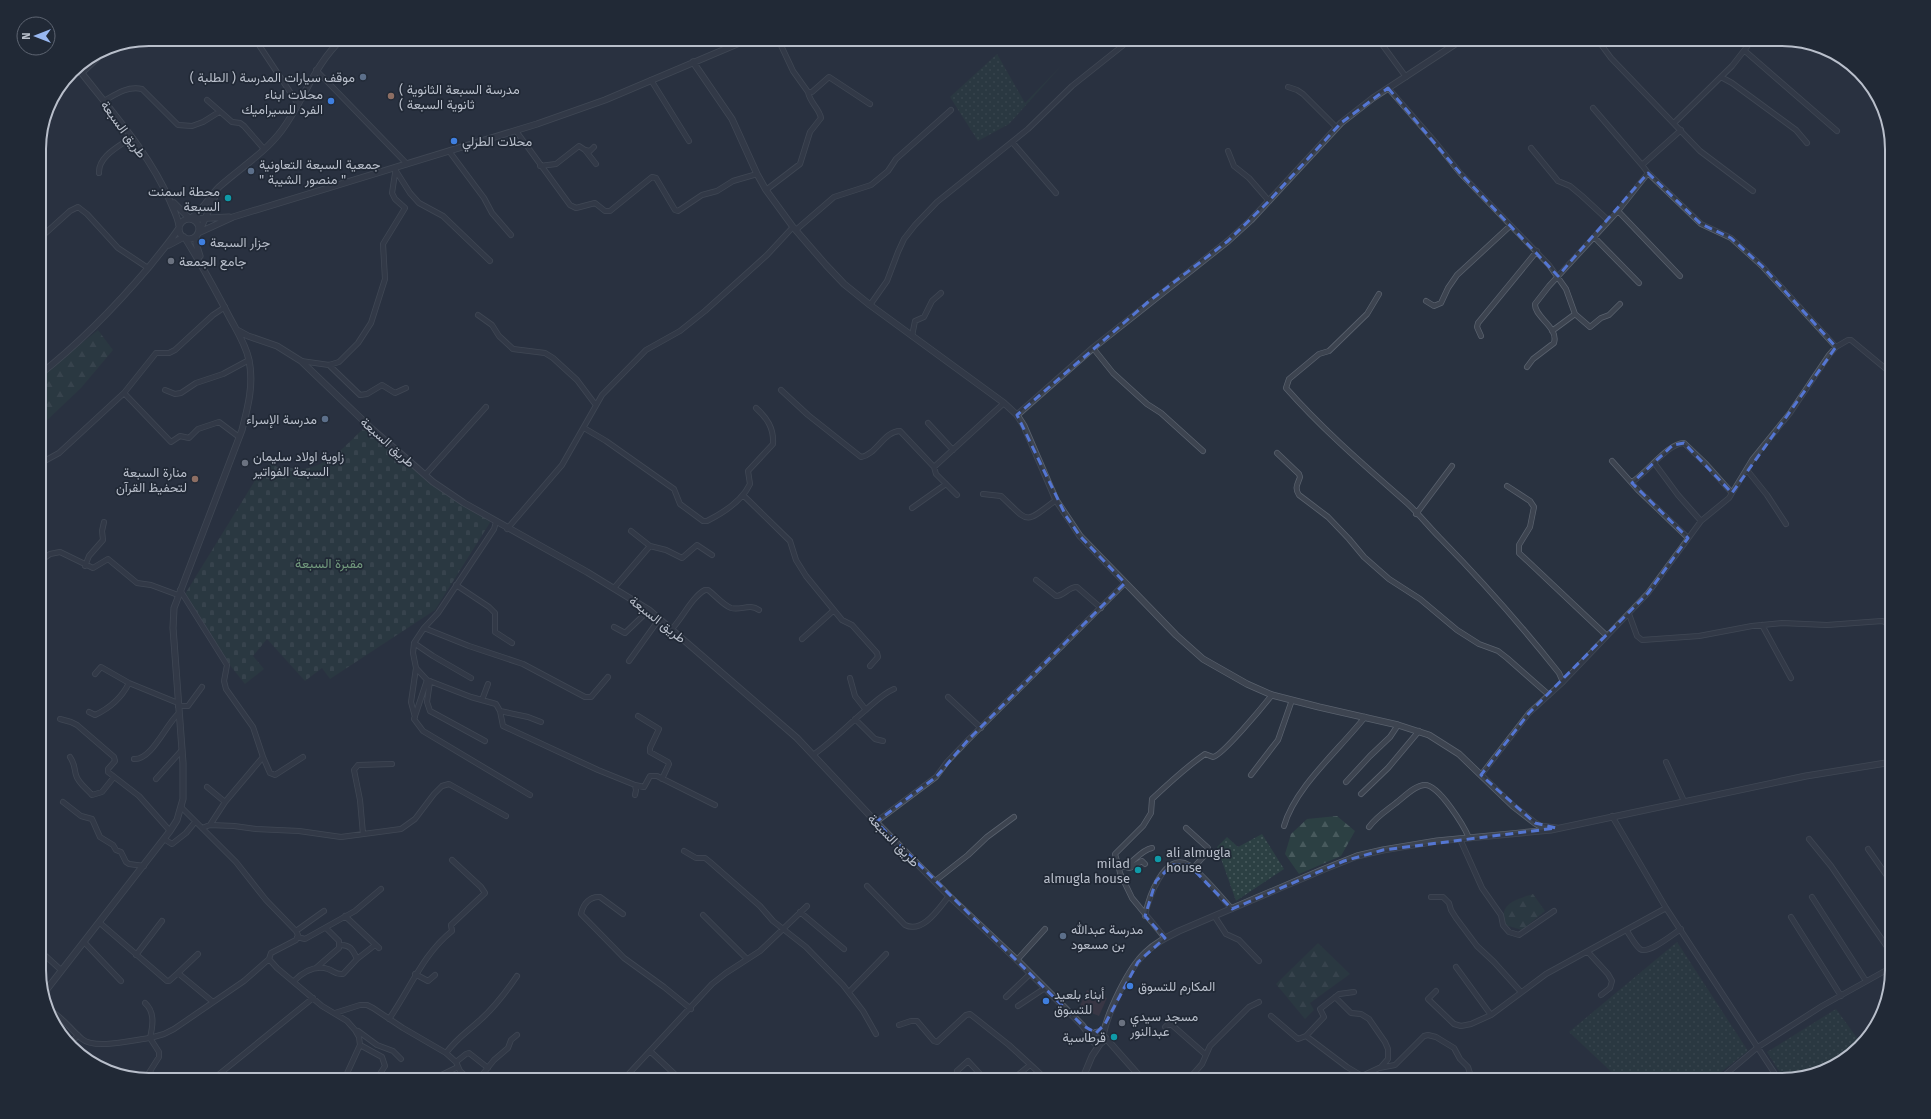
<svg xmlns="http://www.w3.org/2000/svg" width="1931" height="1119" font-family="'Fira Sans',Vazirmatn,sans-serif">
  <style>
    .medical { fill: #393745 }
    .grass { fill: url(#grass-dots) }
    .forest { fill: url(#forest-firs) }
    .cemetery { fill: url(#cemetery-stones) }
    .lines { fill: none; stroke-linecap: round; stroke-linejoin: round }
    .minor-casing { stroke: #5a626e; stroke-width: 6 }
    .tertiary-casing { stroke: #5a626e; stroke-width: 7 }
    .minor { stroke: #3d4450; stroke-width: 4.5 }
    .tertiary { stroke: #3d4450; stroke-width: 5.5 }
    .marked { fill: none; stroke: #5476d3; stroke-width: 3; stroke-dasharray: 8 5; stroke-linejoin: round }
    .service-dot { fill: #5c6f8a; stroke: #212936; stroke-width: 1.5 }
    .education-dot { fill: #8d6e63; stroke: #212936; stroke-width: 1.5 }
    .shop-dot { fill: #3f7fe0; stroke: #212936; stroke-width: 1.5 }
    .culture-dot { fill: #0f9aa8; stroke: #212936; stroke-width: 1.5 }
    .worship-dot { fill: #6b7280; stroke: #212936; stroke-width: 1.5 }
    .labels { text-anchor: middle; stroke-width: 3.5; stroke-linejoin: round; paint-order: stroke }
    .poi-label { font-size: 13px; fill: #b9bfcb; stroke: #212936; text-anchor: start }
    .street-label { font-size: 13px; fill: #b9bfcb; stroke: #212936 }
    .park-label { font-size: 13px; fill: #729a7d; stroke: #212936 }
    .rim { fill: none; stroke: #b9bfcb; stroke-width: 2 }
  </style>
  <defs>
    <pattern id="grass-dots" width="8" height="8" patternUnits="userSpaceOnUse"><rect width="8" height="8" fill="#2c4043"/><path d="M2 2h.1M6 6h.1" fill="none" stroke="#485a5d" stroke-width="1.8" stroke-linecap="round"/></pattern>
    <pattern id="forest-firs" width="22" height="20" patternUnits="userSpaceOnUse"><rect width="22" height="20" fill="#2c4043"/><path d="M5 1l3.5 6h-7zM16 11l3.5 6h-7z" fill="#485a5d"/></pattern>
    <pattern id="cemetery-stones" width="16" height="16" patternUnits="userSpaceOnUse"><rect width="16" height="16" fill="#2c4043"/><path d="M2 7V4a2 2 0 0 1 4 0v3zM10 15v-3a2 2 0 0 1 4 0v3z" fill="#485a5d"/></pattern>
  </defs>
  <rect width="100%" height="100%" fill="#293240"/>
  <path class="medical" d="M1087,990l20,8 -8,18 -20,-8z"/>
  <path class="grass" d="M997,54l28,49 36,-37 -52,58 -31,17 -28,-44z
    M1262,834l22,35 -48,32 -19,-54 10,-10 11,10z
    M1677,942l71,109 -37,29h-91l-51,-48z
    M1836,1009l24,33 -23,23 -53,14 -17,-27z"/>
  <path class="forest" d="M98,330l15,20 -32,38 -38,36 -4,2v-49z
    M1337,816l18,15 -14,25 -42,18 -14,-20 6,-20 16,-15z
    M1533,894l12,17 -23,19 -17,-5c-1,-4 -2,-10 -1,-13 2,-11 20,-15 29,-18z
    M1318,943l32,31 -40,29 4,7 -9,9 -29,-35z"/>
  <path class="cemetery" d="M365,427l36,29 90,65 -56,89 -105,69 -8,-11 -17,13 -38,-42 -14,17 11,13 -19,15 -16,-20 -44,-70 74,-120h3l9,-12 6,5c8,-2 17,3 25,2 26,-2 45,-25 63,-42z"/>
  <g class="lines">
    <g class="minor-casing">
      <path id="minor" d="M255,39l43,65
        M327,39l7,7
        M778,39l15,32 15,21h4l17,-15 41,27
        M1330,39h6
        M1378,39l28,38
        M1597,39l14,19 89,93 53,40
        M125,44l4,2
        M1745,51l92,80
        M316,70l91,94
        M82,73l16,-15 3,-7
        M1721,77l11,6 64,47 11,13
        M651,80l38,61
        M1288,87l9,3 6,4 33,33
        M1388,88l48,55 24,30 89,92 17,24 9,25 -23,17
        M207,100l25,22 8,1 4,3 20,23
        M104,101c12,-7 23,-15 38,-12l36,36 14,1 11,-4 16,-10
        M1593,108l49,57
        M1674,123l58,-57 21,-27
        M516,131l54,74 6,3 19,-5 10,8h5l42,-34 4,1 19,32 3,1 24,-16 15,-4 16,-10 24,-7
        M1012,142l44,51
        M1531,148l27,33 12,5 12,10 27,25
        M585,150l11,14
        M449,151l35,47 8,15 19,22
        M1228,151l6,15 15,12 20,23
        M540,166l16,-2 23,-18 6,4 5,1 4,-4
        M396,171l14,22 9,10 24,13 47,45
        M99,173c-1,-17 21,-27 33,-36
        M1648,173l53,51 30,14 31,28 74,81
        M766,190l34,-26 10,-32 11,-14c-2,-10 -11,-15 -13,-26
        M1618,211l62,65
        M797,229l37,-32 37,-12 17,-14 8,-12 55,-49
        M1594,237l45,46
        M39,239l31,-28 8,-4 9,7 31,34 30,20
        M1379,294l-12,20 -38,37 -10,3 -30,25 -3,9c37,42 79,78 121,115 12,11 22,24 33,35 43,44 81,87 119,135l4,9
        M1426,301l8,5 7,-3 7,-15 9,-13 53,-49
        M870,305l17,-24 11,-29 6,-13 11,-14 22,-23 91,-73 44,-43 59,-47
        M1575,314l15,13 11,-9 8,-3 11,-11
        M478,315l14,10 7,11 14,13 32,4 8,5 24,22 18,24
        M912,336l3,-15 9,-4 8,-16 9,-8
        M1481,336l-4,-9 1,-4 59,-72
        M1093,348l20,25 34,31 14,9 42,38
        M301,361l28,4 10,-3 19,-19 13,-20 14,-44 -2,-35 22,-36 -10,-9 -3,-6 4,-26
        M329,365l31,30 7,-1 15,-9 13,8 11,-5
        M1527,367l6,-8 21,-16c5,-16 -20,-26 -19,-39l14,-18 69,-75 30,-38 -6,-8 39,-35
        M165,390l10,4 6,-1 15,-10 27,-9 26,-14
        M781,390l27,25 53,42c15,-2 23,-26 39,-26l34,36 2,7 21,21
        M124,393l47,49 9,-6 9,2 9,-9 21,-7 20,15
        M928,423l25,27
        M584,428l22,13 68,48 6,15 23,17h4c16,-8 35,-20 43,-37l-2,-13 25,-27c1,-16 -6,-26 -17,-36
        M1277,453l22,21 1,3c-2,7 -6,10 -1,18l29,22 21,22 15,18 25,22 31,20 37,31 22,14 19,7 9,7 42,37
        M1612,461l26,29 50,48
        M39,464l20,-11 65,-60 32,-40h13l6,-3 38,-35 12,-8
        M1655,464l23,31 23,26
        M934,467l70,-64
        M1747,470l20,25 19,29
        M425,475l61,-68
        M1632,482c15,-9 36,-39 52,-39l22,21 26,29
        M1507,486l23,15 4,6 -4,20 -11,18v8l88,83
        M983,494l18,2c29,27 22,29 55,4
        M743,495l47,46 6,19 10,16 36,44 10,5 25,28 1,4 -8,9
        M912,508l34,-24
        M1416,514l36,-48
        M496,522l-2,7 -56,84 -14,15 -10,15 -1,10 3,15 11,12 44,17 25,7 4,7 3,15 95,44 37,15 1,5 -1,5
        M507,529l55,-64 40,-70 44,-45 34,-19 25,-20 62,-56 26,-28
        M650,546l16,4 16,8 15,-13 15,10
        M39,562l11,-8 10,-2 33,16 15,-9 29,24 14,2 27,10
        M85,566l4,-10 14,-16 -1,-9 2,-9
        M1036,580l20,16c8,0 12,-9 21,-9l24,21
        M456,585l33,22 6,6v19l17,11
        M614,588l36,-42 -19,-15
        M180,590l47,75 -3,16 2,8 27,38 10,30 -38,45 -15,23
        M1629,614l8,22 5,4 57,-4 53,-10 30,-3 45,2 55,-4 10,4
        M1762,625l29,53
        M614,627l11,6 24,-23
        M424,628l45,18 54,18 62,33h6l17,-20
        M672,629c11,-12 20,-32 33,-39h3c7,5 15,15 23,18 10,3 18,-5 28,2
        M802,639l32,-29
        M414,643l19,13 38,22
        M629,661l31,-43
        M95,674l6,-7 28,16 49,20
        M850,678l5,18 11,14
        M427,680l-13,39 9,12 107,64
        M430,681l-3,21 3,9 55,30
        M948,697l33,31
        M482,700l6,-16
        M178,706h10l14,-19
        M500,711l28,6 13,5
        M89,712l6,3c15,-7 27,-18 34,-32
        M638,716l21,13 -9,19v4l18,10 1,2 -7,15
        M415,717l-4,-15 5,-34
        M60,719l11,3 6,3 37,32 1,4 -7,8v3l31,24 31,35
        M855,719l20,20 8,2
        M813,755c20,-14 37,-32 55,-47 8,-7 16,-15 26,-19
        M70,757c5,7 4,11 6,18 2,8 11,14 16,20l10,-3 12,-15
        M263,757l7,16 5,2 28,-18
        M134,759c18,1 32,-35 45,-46
        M1666,762l18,39
        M1251,775l27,-35 14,-40
        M1481,775l48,-62 34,-31 85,-89 53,-72 28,-23 23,-38 38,-47 39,-58 7,-8 12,-7h3l41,34
        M156,779l26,-29
        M1346,782l24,-26 20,-19 8,-12
        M635,785l9,2 6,-11h7l58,29
        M207,787l18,15
        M1361,794l27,-26 31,-37
        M63,802l18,14 11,3 8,18 13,8 3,5 5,2 5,10 3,2 15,2
        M181,807l55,55 30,38 30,31 2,4 -2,5 -25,13 -2,6 8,9 45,38 25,15 8,9 4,7 1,8 -16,35
        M1612,816l54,92 113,172
        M876,822l60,-45 11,-15 21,-22 157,-157
        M1284,826c11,-39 56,-77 81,-109
        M1369,827c8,-11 17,-16 27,-24 8,-6 19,-18 29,-18 14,0 39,41 44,53
        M202,828l8,-3 24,1 22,3 43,2 42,6 60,-8 14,-10 19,-25 8,-8 7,-2 57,32
        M1186,828l22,20 -1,5 -14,15
        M363,834l-3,-34 -6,-30 4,-5 34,-1
        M164,839l8,5 14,-11 9,-11
        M1460,839l22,49 19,27 2,10 6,7 10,3 35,-24
        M1809,839l22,27 61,88
        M1152,848c-14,3 -19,18 -33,20l1,5 12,25 33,40
        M1868,849l24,34
        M684,851l12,7h9l5,4 50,44 13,15 33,26 37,38 20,26 13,23
        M1126,867l4,1 12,-7 3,3
        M1119,868l-4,-14 28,-28 8,-13 1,-14c17,-16 34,-32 53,-45l8,3c9,-1 51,-52 59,-62
        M935,881l33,-26 19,-18 27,-20
        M867,886l38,39c18,9 34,-17 44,-29
        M1431,897h12l6,6 2,7 5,8 21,28 17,16 27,30
        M1812,897l54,84
        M800,912l44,37
        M623,914l-23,-17c-10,-1 -17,7 -19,17l43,44 40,29 27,22
        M703,915l44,44
        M345,916l34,32
        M1145,916c3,-16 19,-66 44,-51 13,8 32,32 43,44
        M1215,917l11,17 13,6 20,21
        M1791,917l50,79
        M100,923l67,58h2l9,-8 35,29
        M296,931l28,-20
        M1627,931c4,6 8,14 13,18 8,6 33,-15 41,-20
        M297,937l8,2 50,-28 26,-22
        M84,942l37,39
        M339,945c11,-1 14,5 18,14
        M39,950l22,20
        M1588,952l20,22 4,7 -2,7 -9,7
        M136,955l26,-34
        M1017,960l28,-31
        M1456,967l35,48
        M316,968l23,-20v-7l-13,-13
        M178,973l20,-19
        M415,974l13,7 7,-6
        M294,981c9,-9 21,-16 34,-12 6,2 8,6 15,5l14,-15 18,-14
        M1436,991l-8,8 26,25 7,2 10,-2 20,-9 55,-41 120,-66
        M849,992l37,-38
        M1006,997l24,-23
        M1335,997l16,16 10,1 8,5 16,23 3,7v10l-7,8
        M145,1003c10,9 8,22 5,35
        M1018,1006l27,-18
        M49,1010c14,7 21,19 33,29 13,11 51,1 68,-1l9,14v5l-14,22
        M335,1013l25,-8h7l6,3 30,20 43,25 10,9 4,9 10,9
        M1271,1016l27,23 8,-3 41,31 15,9 17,-8 16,-3 29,-29 4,-1 8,2 18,11 6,11 8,8 4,13
        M389,1019c21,-30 34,-65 63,-88l-1,-6 34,-32 -4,-6 -29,-27
        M899,1025l12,-4h6l17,20 3,1 29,-27 4,-1 39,31 38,35
        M1165,1027l2,-2h5l34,30
        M358,1031l19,14 16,6 8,8
        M1306,1036l18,-19 -4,-8 19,-15 15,-2
        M150,1038l14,-4 10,-5 70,-48 25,-22
        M71,1043l7,-8
        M360,1045l22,12 3,9 -9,14
        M650,1051l31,29
        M446,1053c12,-16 19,-19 33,-32 15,-13 27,-29 38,-45
        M456,1062l10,-8 3,-1 19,15
        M957,1071l11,-10 13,14 12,5
        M151,1073l7,7
        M1539,1075l6,5
        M212,1080l101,-82
        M431,1080l27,-13
        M478,1080l16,-20 14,-12 3,-8 6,-5
        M623,1080l89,-96 14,-11 34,-22 47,-45
        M1012,1080l18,-15
        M1188,1080l14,-16 8,-18 39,-39 10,-5
        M1719,1080l39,-33 64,-41 70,-39"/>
    </g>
    <g class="tertiary-casing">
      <path id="tertiary" d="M693,62l39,57 25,55 9,16 27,37 33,38 18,19 26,21 134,98 13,12 7,11 32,74 24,36 96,99 27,24 44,25 25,11 47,12 79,18 31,10 30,19 54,52 22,17 5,3 16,2
        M77,67c33,43 71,84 93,134 3,8 8,16 9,25
        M174,203l15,15
        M191,218c12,-8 18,-21 28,-31 21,-19 46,-34 63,-57 22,-30 32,-65 60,-91
        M179 229a10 10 0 1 1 20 0a10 10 0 1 1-20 0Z
        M192,219l37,-2
        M200,230l16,-36
        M198,233l35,-16 304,-93 68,-24 144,-61
        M197,235l-1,8 4,13
        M169,245l15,-8
        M237,330l11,6 29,10 24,15 71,68 36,31 25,22 31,21 123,69 62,38 148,128 79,84 73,74 68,64 65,65 10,13
        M39,375c41,-32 76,-68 110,-108 10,-13 21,-25 30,-39
        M1017,415l76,-67 135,-107 23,-21 90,-97 32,-25 90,-59
        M44,993l126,-162 7,-11 6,-21v-36l-10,-135 1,-20 68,-178c6,-23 12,-46 7,-70 -3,-15 -12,-29 -19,-42 -14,-27 -29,-54 -45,-80
        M1092 1038a6 6 0 1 1 12 0a6 6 0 1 1-12 0Z
        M1103,1035c5,-23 25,-66 42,-82 10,-10 22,-16 34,-22l143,-61 35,-14 26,-6 54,-9 114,-11 255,-54 86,-14
        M1104,1036l39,44
        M1082,1080l10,-24 8,-12"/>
    </g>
    <use href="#minor" class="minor"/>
    <use href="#tertiary" class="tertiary"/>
  </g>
  <path d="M0 0H1931V1119H0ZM1388,88l72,85 98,103 90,-103 53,51 30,14 31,28 74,81 -104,146 -48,-50 -11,2 -41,38 56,55 -40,55 -119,120 -48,62 54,48 21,5 -173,22 -39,11 -112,48 -43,-44h-17l-16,16 -11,35 20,22 -27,24 -33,62 -9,9 -14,-8 -206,-203 60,-45 32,-37 157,-157 -45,-47 -14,-20 -49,-101 131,-113 80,-61 40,-39 73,-79z" fill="#293240" fill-opacity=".55" fill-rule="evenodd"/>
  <path class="marked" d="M1388,88l72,85 98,103 90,-103 53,51 30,14 31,28 74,81 -104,146 -48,-50 -11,2 -41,38 56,55 -40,55 -119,120 -48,62 54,48 21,5 -173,22 -39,11 -112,48 -43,-44h-17l-16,16 -11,35 20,22 -27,24 -33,62 -9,9 -14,-8 -206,-203 60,-45 32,-37 157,-157 -45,-47 -14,-20 -49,-101 131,-113 80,-61 40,-39 73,-79z"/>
  <g class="service-dot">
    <circle cx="363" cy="77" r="4"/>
    <circle cx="251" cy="171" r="4"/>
    <circle cx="325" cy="419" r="4"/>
    <circle cx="1063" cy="936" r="4"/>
  </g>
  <g class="education-dot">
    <circle cx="391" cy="96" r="4"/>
    <circle cx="195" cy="479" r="4"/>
  </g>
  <g class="shop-dot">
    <circle cx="331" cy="101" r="4"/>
    <circle cx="454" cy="141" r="4"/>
    <circle cx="202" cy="242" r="4"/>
    <circle cx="1130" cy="986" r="4"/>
    <circle cx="1046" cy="1001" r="4"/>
  </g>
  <g class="culture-dot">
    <circle cx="228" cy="198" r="4"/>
    <circle cx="1158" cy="859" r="4"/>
    <circle cx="1138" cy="870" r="4"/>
    <circle cx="1114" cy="1037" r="4"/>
  </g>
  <g class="worship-dot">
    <circle cx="171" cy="261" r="4"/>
    <circle cx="245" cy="463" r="4"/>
    <circle cx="1122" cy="1023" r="4"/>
  </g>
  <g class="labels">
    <g class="poi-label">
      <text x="355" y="82" text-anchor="end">( موقف سيارات المدرسة ( الطلبة</text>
      <text x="399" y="94">( مدرسة السبعة الثانوية<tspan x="399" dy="15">( ثانوية السبعة</tspan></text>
      <text x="323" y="99" text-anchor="end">محلات ابناء<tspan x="323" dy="15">الفرد للسيراميك</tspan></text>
      <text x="462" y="146">محلات الطرلي</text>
      <text x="259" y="169">جمعية السبعة التعاونية<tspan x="259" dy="15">" منصور الشيبة "</tspan></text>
      <text x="220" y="196" text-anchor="end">محطة اسمنت<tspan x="220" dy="15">السبعة</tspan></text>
      <text x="210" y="247">جزار السبعة</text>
      <text x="179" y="266">جامع الجمعة</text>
      <text x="317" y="424" text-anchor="end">مدرسة الإسراء</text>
      <text x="253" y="461">زاوية اولاد سليمان<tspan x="253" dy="15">السبعة الفواتير</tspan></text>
      <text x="187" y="477" text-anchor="end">منارة السبعة<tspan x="187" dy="15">لتحفيظ القرآن</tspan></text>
      <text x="1166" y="857">ali almugla<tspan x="1166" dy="15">house</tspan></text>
      <text x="1130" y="868" text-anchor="end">milad<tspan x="1130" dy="15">almugla house</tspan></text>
      <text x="1071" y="934">مدرسة عبدالله<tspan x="1071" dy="15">بن مسعود</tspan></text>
      <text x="1138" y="991">المكارم للتسوق</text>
      <text x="1054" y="999">أبناء بلعيد<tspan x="1054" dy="15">للتسوق</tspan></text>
      <text x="1130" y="1021">مسجد سيدي<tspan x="1130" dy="15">عبدالنور</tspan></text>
      <text x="1106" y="1042" text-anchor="end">قرطاسية</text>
    </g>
    <g class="street-label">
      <text transform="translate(124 129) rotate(54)" y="5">طريق السبعة</text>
      <text transform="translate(388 442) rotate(42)" y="5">طريق السبعة</text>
      <text transform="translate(658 619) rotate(38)" y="5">طريق السبعة</text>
      <text transform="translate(894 840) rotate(46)" y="5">طريق السبعة</text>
    </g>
    <g class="park-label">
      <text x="329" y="568">مقبرة السبعة</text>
    </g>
  </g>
  <path d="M0 0H1931V1119H0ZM149 46H1782A103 103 0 0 1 1885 149V970A103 103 0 0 1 1782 1073H149A103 103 0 0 1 46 970V149A103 103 0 0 1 149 46Z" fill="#212936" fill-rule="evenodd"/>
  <path class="rim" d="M149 46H1782A103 103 0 0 1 1885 149V970A103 103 0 0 1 1782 1073H149A103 103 0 0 1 46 970V149A103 103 0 0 1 149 46Z"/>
  <g transform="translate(36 36) rotate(270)"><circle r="19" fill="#212936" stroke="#5e6572"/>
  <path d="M0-3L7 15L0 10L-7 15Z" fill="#98b7f1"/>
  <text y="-6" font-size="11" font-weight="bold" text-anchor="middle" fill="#b9bfcb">N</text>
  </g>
</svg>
